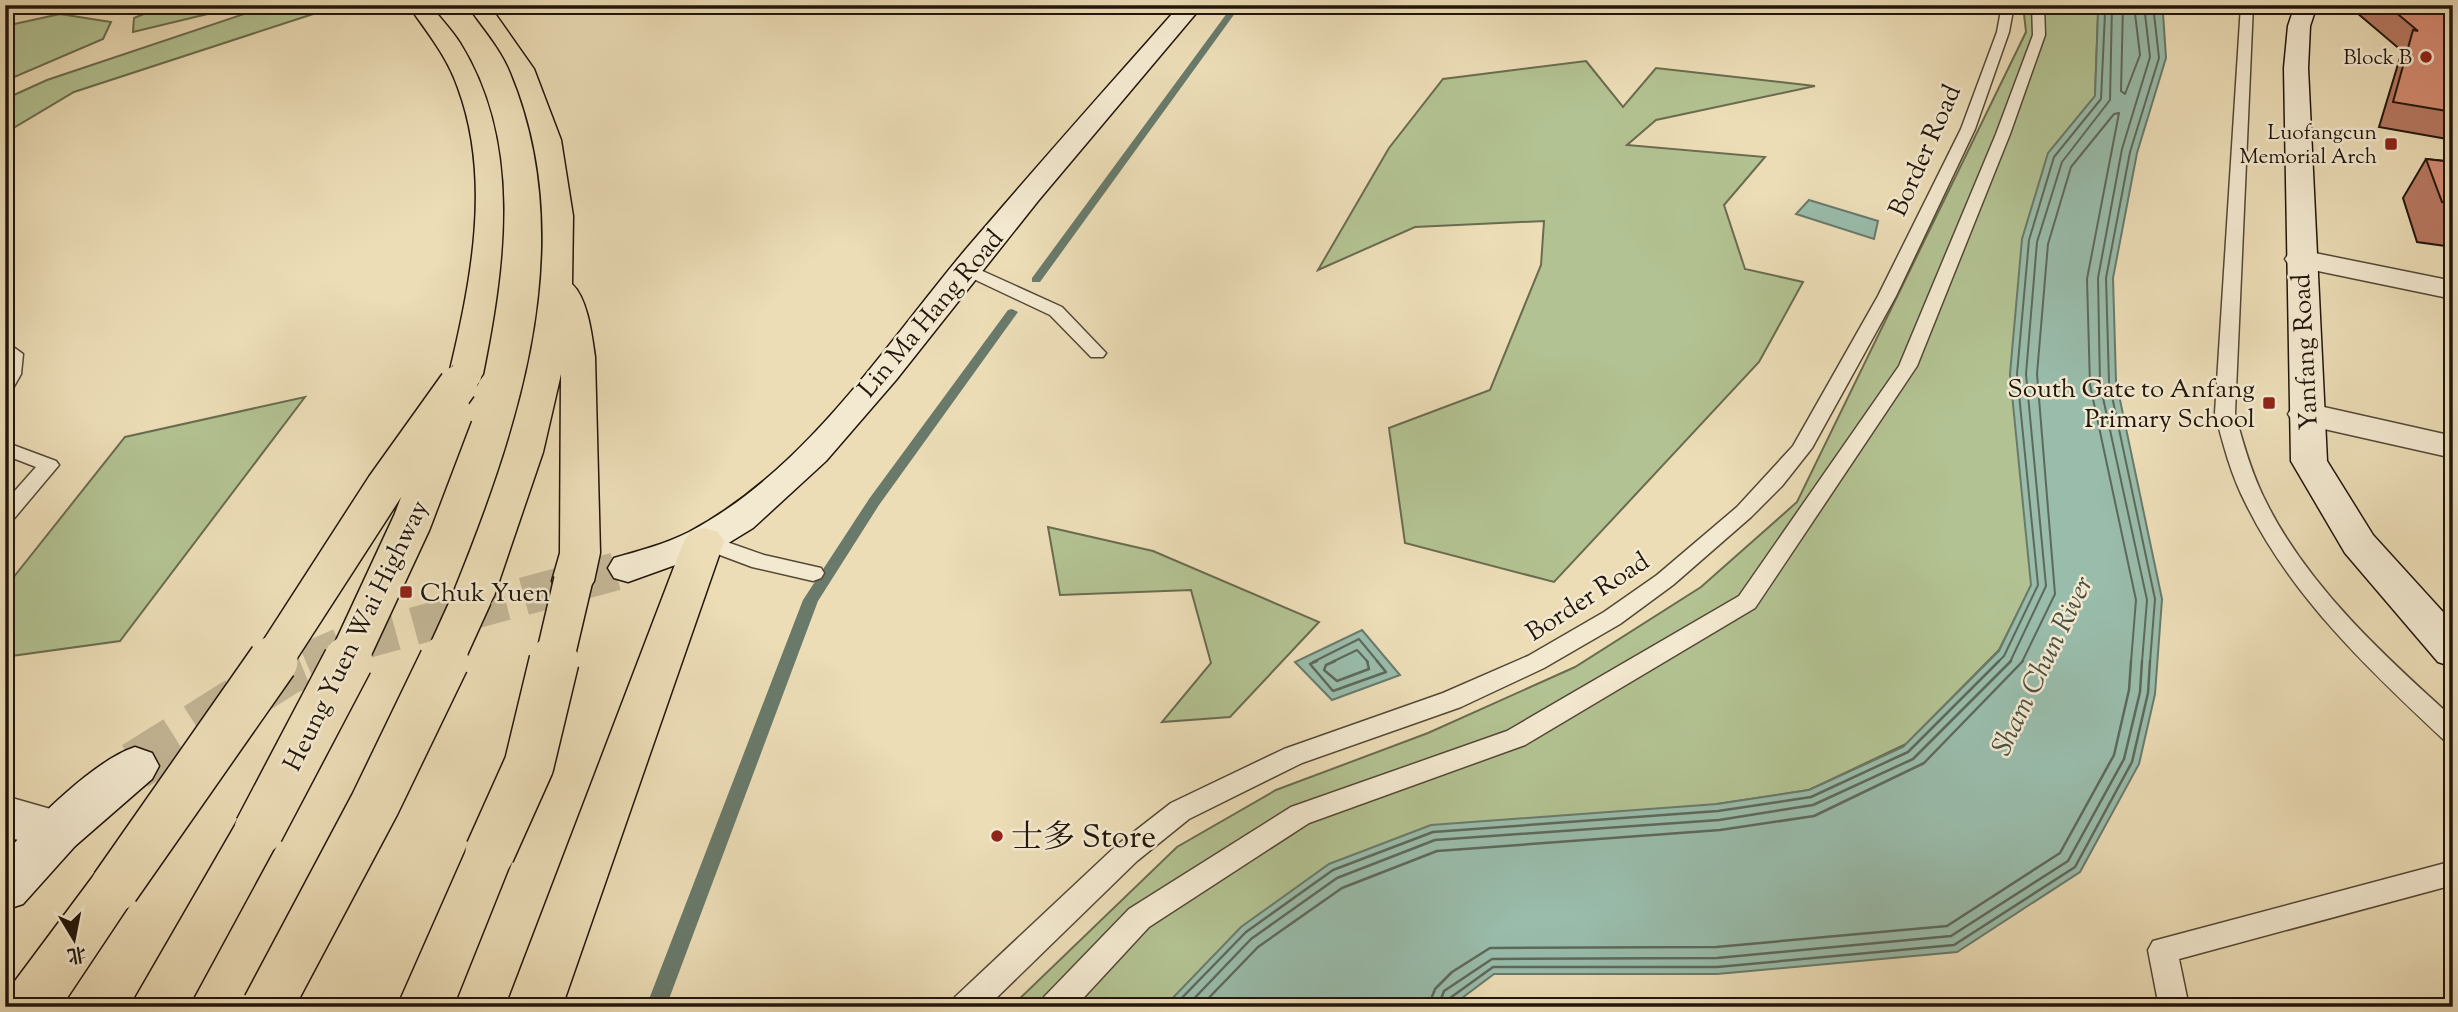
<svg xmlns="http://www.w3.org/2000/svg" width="2458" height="1012" font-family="'Sorts Mill Goudy','Noto Serif SC',serif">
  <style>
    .green { fill: #b3c292; stroke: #6a6c4e; stroke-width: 2 }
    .water { fill: #99bcab; stroke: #697a6b; stroke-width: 2 }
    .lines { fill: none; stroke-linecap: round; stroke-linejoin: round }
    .shore-far1 { stroke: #5d695b; stroke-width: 2 }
    .shore { stroke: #5d695b; stroke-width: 2.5 }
    .stream { fill: #697a6b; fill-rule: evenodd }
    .secondary-tunnel-far1 { stroke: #c3b595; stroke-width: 38; stroke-dasharray: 38 19; stroke-linecap: butt }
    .secondary-tunnel { stroke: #c3b595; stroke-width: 49; stroke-dasharray: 49 24; stroke-linecap: butt }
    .lane-casing { stroke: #544836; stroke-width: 3 }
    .street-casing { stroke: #544836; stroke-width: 3 }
    .secondary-casing { stroke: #21160b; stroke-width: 3 }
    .highway-casing { stroke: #21160b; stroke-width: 3 }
    .lane { fill: #f3e9d0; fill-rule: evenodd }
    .street { fill: #f3e9d0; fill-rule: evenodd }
    .secondary { fill: #f3e9d0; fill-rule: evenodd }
    .highway { fill: #ecddb7; fill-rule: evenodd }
    .highway-bridge-far2-casing { stroke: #21160b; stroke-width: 32; stroke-linecap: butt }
    .highway-bridge-far1-casing { stroke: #21160b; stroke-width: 41; stroke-linecap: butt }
    .highway-bridge-casing { stroke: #21160b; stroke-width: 52; stroke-linecap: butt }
    .highway-bridge-far2 { stroke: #ecddb7; stroke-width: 31 }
    .highway-bridge-far1 { stroke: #ecddb7; stroke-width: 38 }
    .highway-bridge { stroke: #ecddb7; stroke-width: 49 }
    .wall { fill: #b87862; stroke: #21160b; stroke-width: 2 }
    .building { fill: #d68b72; stroke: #21160b; stroke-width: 2 }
    .poi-dot { fill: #8f2418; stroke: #f3e9d0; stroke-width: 2.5 }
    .labels { text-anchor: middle; stroke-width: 5; stroke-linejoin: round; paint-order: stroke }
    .far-poi-label { font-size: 21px; fill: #21160b; stroke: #f3e9d0; text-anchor: end }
    .street-label { font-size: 26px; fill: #21160b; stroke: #f3e9d0 }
    .poi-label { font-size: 26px; fill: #21160b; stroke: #f3e9d0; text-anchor: end }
    .water-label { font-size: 28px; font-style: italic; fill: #4b5043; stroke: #f3e9d0 }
    .near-poi-label { font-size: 32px; fill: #21160b; stroke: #f3e9d0; text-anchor: start }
  </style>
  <rect width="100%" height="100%" fill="#ecddb7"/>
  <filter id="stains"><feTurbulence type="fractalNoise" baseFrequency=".00286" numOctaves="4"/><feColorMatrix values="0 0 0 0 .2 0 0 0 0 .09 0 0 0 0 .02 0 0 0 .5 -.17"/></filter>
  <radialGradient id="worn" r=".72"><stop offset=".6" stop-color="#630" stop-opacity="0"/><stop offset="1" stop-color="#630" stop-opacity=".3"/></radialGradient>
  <path class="green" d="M166,5h79l-112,27 1,-14z
    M271,5l39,10 -236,77 -69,41v-34l42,-19z
    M2023,5h70l5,8 -3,83 -64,490 -32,64 -93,94 -97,46 -92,14 -541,203h-165l166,-160 99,-57 152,-57 147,-66 126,-80 96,-85 229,-470z
    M60,14l51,8 -8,17 -98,42v-55z
    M1586,61l37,46 33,-39 159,18 -159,34 -29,25 138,12 -41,48 21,64 58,13 -44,80 -205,220 -149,-39 -16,-115 101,-38 51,-125 3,-44 -129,6 -97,43 71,-122 54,-69z
    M305,397l-185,244 -109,15 -6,-68 120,-151z
    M1048,527l105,24 166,71 -89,95 -68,5 49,-59 -20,-73 -131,5z"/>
  <path class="water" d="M2093,5h65l5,8 3,45 -29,95 -24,125 3,103 46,218 -7,95 -16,70 -59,108 -123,80 -240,22h-223l-44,33h-286l77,-80 88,-63 102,-39 286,-21 92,-14 94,-43 96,-96 32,-66 -21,-211 12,-135 26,-86 47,-57 3,-83z
    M1809,200l69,21 -4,18 -78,-25z
    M1362,630l38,45 -68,25 -37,-38z"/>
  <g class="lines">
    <path class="shore-far1" d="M2123,5l-2,86 4,3 15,-39 -6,-50
      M1313,662l46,-23 19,23
      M1332,662l25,-12 11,12
      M1998,662l6,-6 34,-71 -21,-211 12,-134 25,-83 47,-58 4,-86 -3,-8
      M2010,662l36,-76 -20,-212 11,-132 25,-80 48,-62 2,-95
      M2022,662l33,-68 -18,-220 11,-130 23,-77 43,-53 5,-1 -32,166 3,106 46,215 -5,62
      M2142,662l5,-62 -47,-216 -2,-106 24,-129 28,-92 -6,-52
      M2150,662l5,-63 -46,-217 -3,-104 24,-126 29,-94 -6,-53"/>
    <path class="shore" d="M1317,661l-7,3 23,27 53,-19 -9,-11
      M1335,661l-9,4 -2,5 13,11 32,-12 -2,-8
      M1173,1007l73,-75 87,-62 100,-38 285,-21 93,-14 97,-45 91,-91
      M1186,1007l65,-68 86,-61 98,-38 284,-20 94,-15 100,-46 98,-98
      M1200,1007l58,-60 84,-59 95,-37 283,-21 94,-14 110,-53 99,-102
      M1428,1007l7,-18 17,-17 38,-24 226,-1 231,-21 113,-73 54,-98 15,-65 2,-29
      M1438,1007l6,-16 48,-32 225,-1 234,-22 117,-75 56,-102 16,-67 2,-31
      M1447,1007l3,-9 43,-31h224l237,-22 121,-78 57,-105 16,-69 2,-32"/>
    <path class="stream" d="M1233,5h8l-201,277h-8v-4z
      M1012,309l6,3 -139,193 -61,96 -152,406h-20l157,-407 66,-101 139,-189z"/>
    <path class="secondary-tunnel-far1" d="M306,662l39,-17 283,-77"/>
    <path class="secondary-tunnel" d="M135,766l151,-95 24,-10"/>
    <g class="lane-casing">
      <path id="lane" d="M2002,5h12l-5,27 -34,97 -79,167 -84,152 -30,38 -31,31 -78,68 -53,39 -76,44 -83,39 -159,56 -113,56 -52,42 -150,146h-36l4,-10 162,-152 54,-42 113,-54 159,-56 85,-37 76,-44 53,-37 80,-68 56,-61 85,-150 83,-167 36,-97z
        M2032,5h12l1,30 -35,99 -93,232 -162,242 -230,137 -216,78 -160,104 -74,80h-35l4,-10 85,-88 162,-102 216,-76 232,-135 160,-230 97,-232 37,-99z
        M2241,5h12l-18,408c8,31 17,62 32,91 42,83 117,152 186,214v25l-9,-3c-74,-69 -153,-144 -198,-236 -15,-29 -23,-60 -31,-91z
        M967,264l95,43 44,46 -3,4h-12l-41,-42 -89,-42 -2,-4z
        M5,341l18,13 -2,20 -9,16 -7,2z
        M5,442l51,19 3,4 -47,56 -7,2v-21l31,-35 -31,-12z
        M704,534l60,21 57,13 3,5 -3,5 -8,3 -61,-14 -56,-21 -3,-5 3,-5z
        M2453,861v24l-274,74 10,48h-30l-11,-57 5,-9z"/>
    </g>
    <g class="street-casing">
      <path id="street" d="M2300,250l153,31v18l-164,-34 -4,-6 4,-6z
        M2306,403l147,33v22l-160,-36 -5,-8 5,-8z
        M5,796l70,20 7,15 -7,15 -18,6 -52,-16z"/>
    </g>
    <g class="secondary-casing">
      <path id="secondary" d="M1180,5h23l-165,196 -142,179 -70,81 -73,67 -36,22 -89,32 -14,-4 -6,-10 6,-10c25,-7 51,-14 75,-26 117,-62 194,-184 277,-283 70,-82 142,-163 214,-244z
        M2295,5h22l-7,21 -2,42 19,393 46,74 80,88v44l-15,-5 -93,-109 -54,-92 -7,-393 4,-42z
        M135,747l17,6 7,13 -7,13 -77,67 -52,58 -18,6v-57c31,-33 88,-92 130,-106z"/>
    </g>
    <g class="highway-casing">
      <path id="highway" d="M408,5h22c10,13 22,25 30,38 62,100 45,222 23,331l-5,7 -12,3 -12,-3 -5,-7c22,-92 43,-194 9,-286 -11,-32 -31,-56 -50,-83z
        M467,5h22l45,64 27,71 12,76 -1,68c16,15 20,52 23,73l5,196 -6,28 -6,10 -15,4 -15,-4 -6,-10 8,-28 1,-179 -18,78 -49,144 -6,10 -15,4 -15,-4 -6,-10c67,-165 131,-351 59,-524 -9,-23 -29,-46 -44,-67z
        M704,528l14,4 6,9 -162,466h-56l178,-466 6,-9z
        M259,809l18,6 7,15 -96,177h-58l111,-192z
        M490,831l18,6 7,15 -62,155h-56l75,-170z
        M115,865l18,6 8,16 -80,120h-56l4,-18 88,-118z"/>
    </g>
    <use href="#lane" class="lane"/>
    <use href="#street" class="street"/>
    <use href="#secondary" class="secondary"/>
    <use href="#highway" class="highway"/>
    <g class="highway-bridge-far2-casing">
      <path id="highway-bridge-far2" d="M457,387l9,-13"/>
    </g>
    <g class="highway-bridge-far1-casing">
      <path id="highway-bridge-far1" d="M272,662l113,-175 73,-102
        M347,662l65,-140 41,-108
        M443,662l30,-66
        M554,662l19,-81"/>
    </g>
    <g class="highway-bridge-casing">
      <path id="highway-bridge" d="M259,830l89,-169
        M490,852l39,-87 25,-104
        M115,887l158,-226
        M267,1007l108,-203 69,-143"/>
    </g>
    <use href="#highway-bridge-far2" class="highway-bridge-far2"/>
    <use href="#highway-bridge-far1" class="highway-bridge-far1"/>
    <use href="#highway-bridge" class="highway-bridge"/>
  </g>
  <path class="wall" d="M2360,5h93v135l-74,-13 23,-76 -46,-39z
    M2426,159l27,3v85l-36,-5 -14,-44z"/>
  <path class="building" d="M2387,5h38l28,11v96l-60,-10 20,-72 5,1z
    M2426,159l27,3v41l-11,-1z"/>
  <g class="poi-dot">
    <circle cx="2426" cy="57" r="7"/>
    <rect x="2384" y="137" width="14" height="14" rx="3.5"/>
    <rect x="2262" y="396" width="14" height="14" rx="3.5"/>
    <rect x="399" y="585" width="14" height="14" rx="3.5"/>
    <circle cx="997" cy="836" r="7"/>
  </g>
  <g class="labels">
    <g class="far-poi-label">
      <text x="2412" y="64">Block B</text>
      <text x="2377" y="139">Luofangcun<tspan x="2377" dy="24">Memorial Arch</tspan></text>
    </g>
    <g class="street-label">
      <text transform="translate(1924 150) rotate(-66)" y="9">Border Road</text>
      <text transform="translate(930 313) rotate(-50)" y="9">Lin Ma Hang Road</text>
      <text transform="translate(2304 352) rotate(-93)" y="9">Yanfang Road</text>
      <text transform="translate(1587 596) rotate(-33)" y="9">Border Road</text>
      <text transform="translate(355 635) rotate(-64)" y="9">Heung Yuen Wai Highway</text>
    </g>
    <g class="poi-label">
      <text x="2255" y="397">South Gate to Anfang<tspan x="2255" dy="30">Primary School</tspan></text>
      <text x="420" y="601" text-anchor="start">Chuk Yuen</text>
    </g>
    <g class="water-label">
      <text transform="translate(2041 665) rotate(-64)" y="10">Sham Chun River</text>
    </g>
    <g class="near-poi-label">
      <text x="1011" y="847">士多 Store</text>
    </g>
  </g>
  <rect width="2458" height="1012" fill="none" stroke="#ecddb7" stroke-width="28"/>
  <rect x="7" y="7" width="2444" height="998" fill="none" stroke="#21160b" stroke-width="3.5"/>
  <rect x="14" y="14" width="2430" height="984" fill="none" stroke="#21160b" stroke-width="2"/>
  <g transform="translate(74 939) rotate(170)" stroke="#f3e9d0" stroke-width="5" paint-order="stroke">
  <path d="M0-5L12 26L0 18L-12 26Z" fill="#21160b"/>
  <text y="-10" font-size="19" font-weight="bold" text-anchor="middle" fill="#21160b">北</text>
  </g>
  <rect width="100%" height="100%" filter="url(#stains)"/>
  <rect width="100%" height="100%" fill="url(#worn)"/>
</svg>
